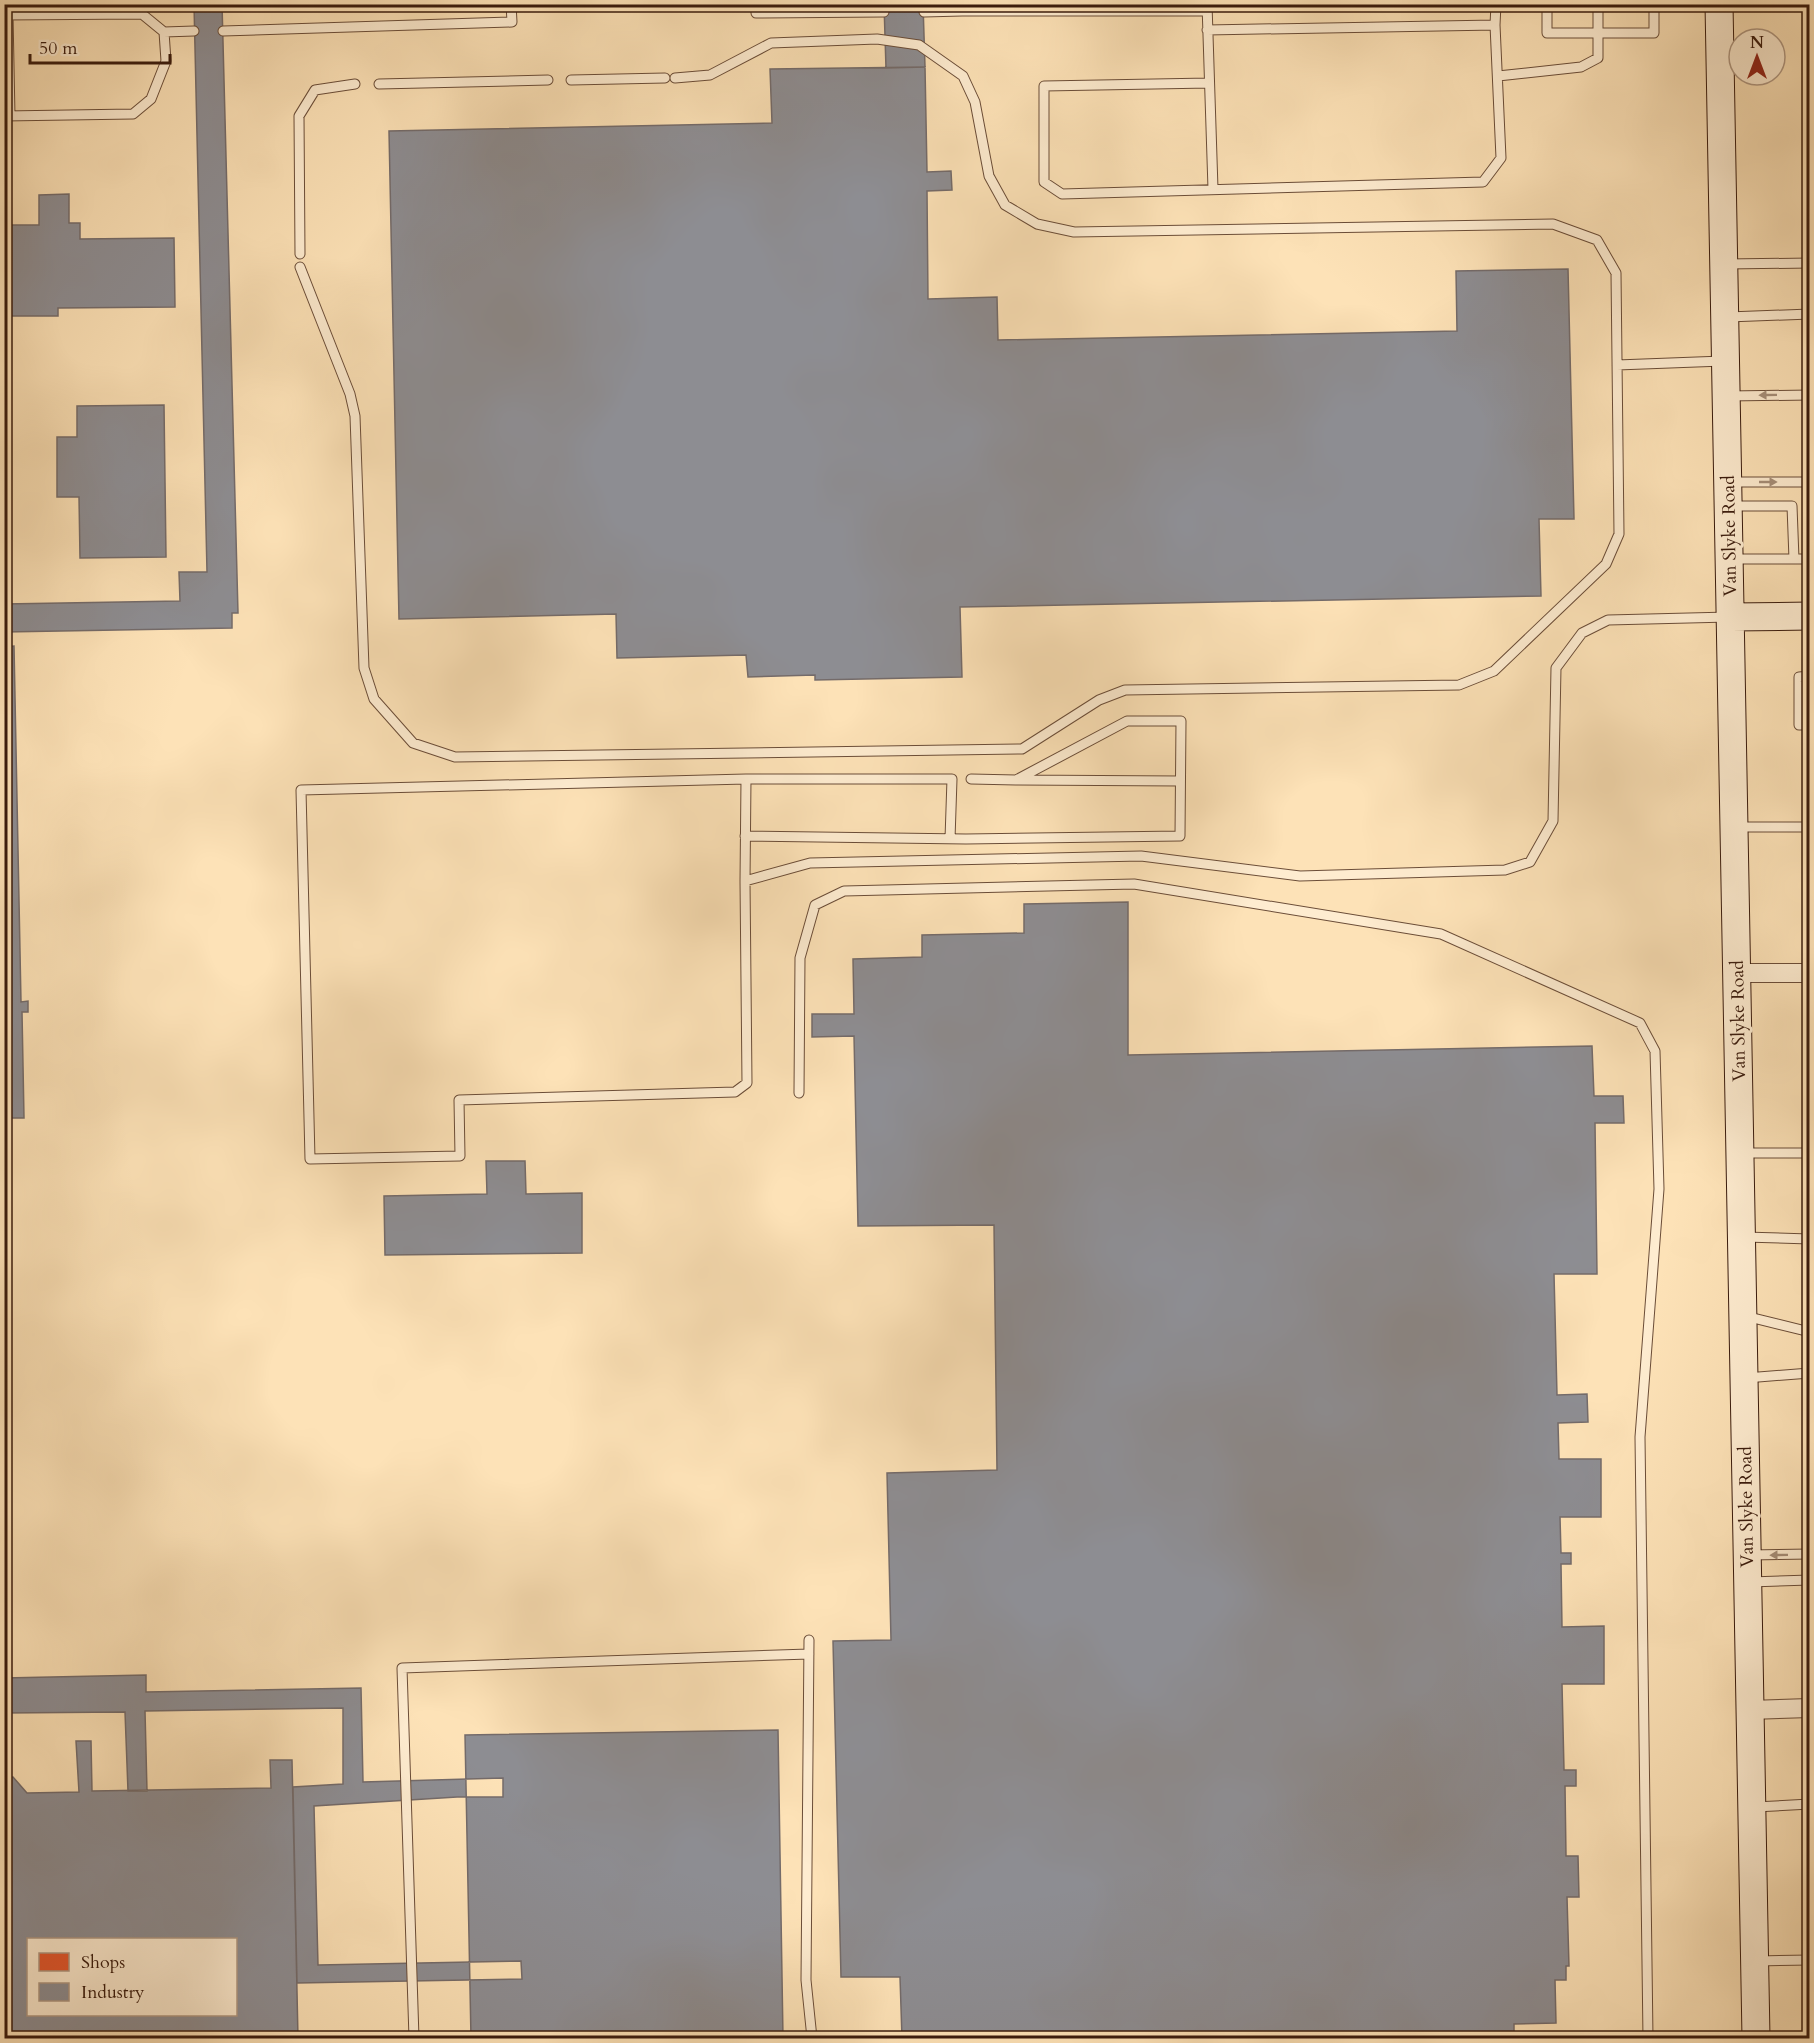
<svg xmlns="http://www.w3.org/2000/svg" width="1814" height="2043" font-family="Cardo,serif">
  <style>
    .shops { fill: #e4572e; stroke: #b14524; stroke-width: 1.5 }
    .industry { fill: #8d8d92; stroke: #746b6a; stroke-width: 1.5; fill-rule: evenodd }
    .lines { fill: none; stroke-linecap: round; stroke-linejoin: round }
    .lane-casing { stroke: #6b4d38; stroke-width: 11 }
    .street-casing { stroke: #6b4d38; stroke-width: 20 }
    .secondary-casing { stroke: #3a1b0d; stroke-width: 29 }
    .lane { stroke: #feecd0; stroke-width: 9 }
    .street { stroke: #feecd0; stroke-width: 18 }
    .secondary { stroke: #feecd0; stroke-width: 27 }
    .oneway { fill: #a68e78 }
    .labels { text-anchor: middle; stroke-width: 6; stroke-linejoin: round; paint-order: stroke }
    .street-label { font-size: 18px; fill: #3a1b0d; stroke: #feecd0 }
  </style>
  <rect width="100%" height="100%" fill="#fde2b7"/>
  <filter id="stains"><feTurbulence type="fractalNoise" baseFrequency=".00333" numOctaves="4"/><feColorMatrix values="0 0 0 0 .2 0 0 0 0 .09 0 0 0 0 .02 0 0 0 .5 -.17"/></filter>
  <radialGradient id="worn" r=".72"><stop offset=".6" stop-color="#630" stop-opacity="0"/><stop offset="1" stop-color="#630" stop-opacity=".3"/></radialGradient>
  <path class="shops" d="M1810,873v48h-1l-3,-47z"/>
  <path class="industry" d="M194,4h28l16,609h-6v15l-228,4v-28l176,-3 -1,-29h28z
    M884,4h39l2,63 -39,1z
    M925,67l2,105 24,-1 1,19 -25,1 1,108 69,-2 1,43 459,-9 -1,-60 112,-2 6,250h-35l2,77 -581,11 2,70 -147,3v-5l-67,2 -2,-22 -129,3 -1,-44 -217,5 -10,-488 383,-8 -2,-54z
    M69,194v29h11v16l94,-1 1,69 -117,1v8h-54v-91h35v-30z
    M164,405l2,152 -86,1 -1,-61h-22v-60h20v-31z
    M14,646l7,356 7,-1v11h-6l2,106h-20v-471z
    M1128,902v153l464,-9 2,50h29l1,27h-29l2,151h-43l3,121 30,-1 1,28 -30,1 1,36h42v58h-41l1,36h10v11h-10l1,63 42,-1v58h-42l2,86h12v16h-11l1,70h12l1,41h-12l2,69h-3v14h-11l1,43 -42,1v14h-612l-2,-61h-59l-8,-336 58,-1 -4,-167 110,-3 -3,-245 -136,1 -4,-190 -42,1v-23h42l-1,-55 69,-2v-22l102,-2v-29z
    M486,1161h39l1,33 56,-1v60l-197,2 -1,-59 103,-2z
    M146,1675v17l215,-4 2,94 140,-4v19h-46l-143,9 4,159 203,-4 1,18 -225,4 -4,-196 50,-3v-76l-198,3 2,80h-19l-3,-79 -121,1v-35z
    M778,1730l5,308h-312l-6,-303z
    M76,1741h15l1,50 179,-3 -1,-28h22l6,278h-294v-261h9l14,16 52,-1zM28,1940h208v74h-208z"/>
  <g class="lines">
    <g class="lane-casing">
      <path id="lane" d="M756,4v9l128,-1
        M962,4v7h245
        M1207,4l6,185
        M1547,4v29h107v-29
        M924,12l38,-1
        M4,15l138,-1 22,18 30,-1
        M8,15l2,101
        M1207,30l288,-5 1,-21
        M223,31l289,-9 -1,-18
        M1498,76l83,-9 17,-9v-54
        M571,80l94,-2
        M1209,83l-165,3v96l18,12 421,-12 18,-24 -6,-133
        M379,84l169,-4
        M4,116l129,-2 18,-15 15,-38 -2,-29
        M300,254l-1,-138 16,-26 40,-6
        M1726,264l84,-1
        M300,267l50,127 5,22 9,252 10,31 39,44 42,14 567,-8 77,-49 26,-10 334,-5 35,-14 112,-107 13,-30 -3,-261 -19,-33 -44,-16 -479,8 -37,-8 -32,-19 -16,-29 -14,-74 -12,-26 -44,-31 -42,-6 -106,4 -61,32 -35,3
        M1728,317l82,-3
        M1617,365l106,-4
        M1728,396l82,-1
        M1730,482h80
        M1731,506h61l2,53
        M1731,559h79
        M1810,676l-11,1v48h11
        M746,779h206l-2,60
        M1018,780l162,1
        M1737,827h73
        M745,836l221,3 214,-3 1,-115h-54l-111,59 -45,-1
        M745,881l1,-102 -445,11 9,369 150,-3 -1,-56 276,-8 12,-9 -2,-202 65,-18 331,-7 159,20 205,-6 25,-8 23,-41 3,-153 26,-35 26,-13 121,-3
        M799,1093l1,-135 15,-53 29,-14 290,-7 307,50 199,89 15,28 4,138 -19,248 8,601
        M1743,1153h67
        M1744,1237l66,2
        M1745,1316l65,16
        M1746,1378l64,-5
        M1749,1555l61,-1
        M1750,1582l60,-2
        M809,1640l-3,340 6,58
        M1755,1807l55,-3
        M1757,1961l53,-1
        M414,2038l-12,-370 407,-14"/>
    </g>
    <g class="street-casing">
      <path id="street" d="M1737,973h73
        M1749,1710l61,-2"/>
    </g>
    <g class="secondary-casing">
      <path id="secondary" d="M1719,4l37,2034
        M1731,617l79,-1"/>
    </g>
    <use href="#lane" class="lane"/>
    <use href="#street" class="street"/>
    <use href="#secondary" class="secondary"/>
  </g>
  <defs><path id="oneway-solid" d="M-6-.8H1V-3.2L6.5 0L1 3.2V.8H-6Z" transform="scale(1.5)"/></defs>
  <g class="oneway">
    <use href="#oneway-solid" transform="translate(1768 395) rotate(179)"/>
    <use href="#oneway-solid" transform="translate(1768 482)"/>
    <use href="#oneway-solid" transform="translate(1779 1555) rotate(179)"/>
  </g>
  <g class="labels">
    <g class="street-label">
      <text transform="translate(1729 536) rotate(-91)" y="6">Van Slyke Road</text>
      <text transform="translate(1738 1021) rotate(-91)" y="6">Van Slyke Road</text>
      <text transform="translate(1746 1507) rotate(-91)" y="6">Van Slyke Road</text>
    </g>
  </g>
  <rect width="1814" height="2043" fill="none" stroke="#fde2b7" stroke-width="24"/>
  <rect x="6" y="6" width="1802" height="2031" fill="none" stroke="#3a1b0d" stroke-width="3"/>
  <rect x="12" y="12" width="1790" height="2019" fill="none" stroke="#3a1b0d" stroke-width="1.5"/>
  <rect x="27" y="1938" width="210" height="78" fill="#feecd0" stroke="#b09882" stroke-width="1.5"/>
  <rect x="39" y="1953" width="30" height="18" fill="#e4572e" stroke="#b09882" stroke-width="1.5"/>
  <text x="81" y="1968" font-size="18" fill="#3a1b0d">Shops</text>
  <rect x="39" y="1983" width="30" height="18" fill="#8d8d92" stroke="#b09882" stroke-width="1.5"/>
  <text x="81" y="1998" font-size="18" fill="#3a1b0d">Industry</text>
  <g transform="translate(1757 57)"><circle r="28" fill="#feecd0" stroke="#b09882" stroke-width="1.5"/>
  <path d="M0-4.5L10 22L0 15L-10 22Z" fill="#8f2418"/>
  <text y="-9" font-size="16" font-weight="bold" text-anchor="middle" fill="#3a1b0d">N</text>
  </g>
  <path d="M30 54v9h140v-9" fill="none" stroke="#3a1b0d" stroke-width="3"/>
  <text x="39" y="54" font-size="18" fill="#3a1b0d" stroke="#feecd0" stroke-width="4.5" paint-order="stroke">50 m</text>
  <rect width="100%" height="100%" filter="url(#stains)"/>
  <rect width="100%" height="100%" fill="url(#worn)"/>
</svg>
